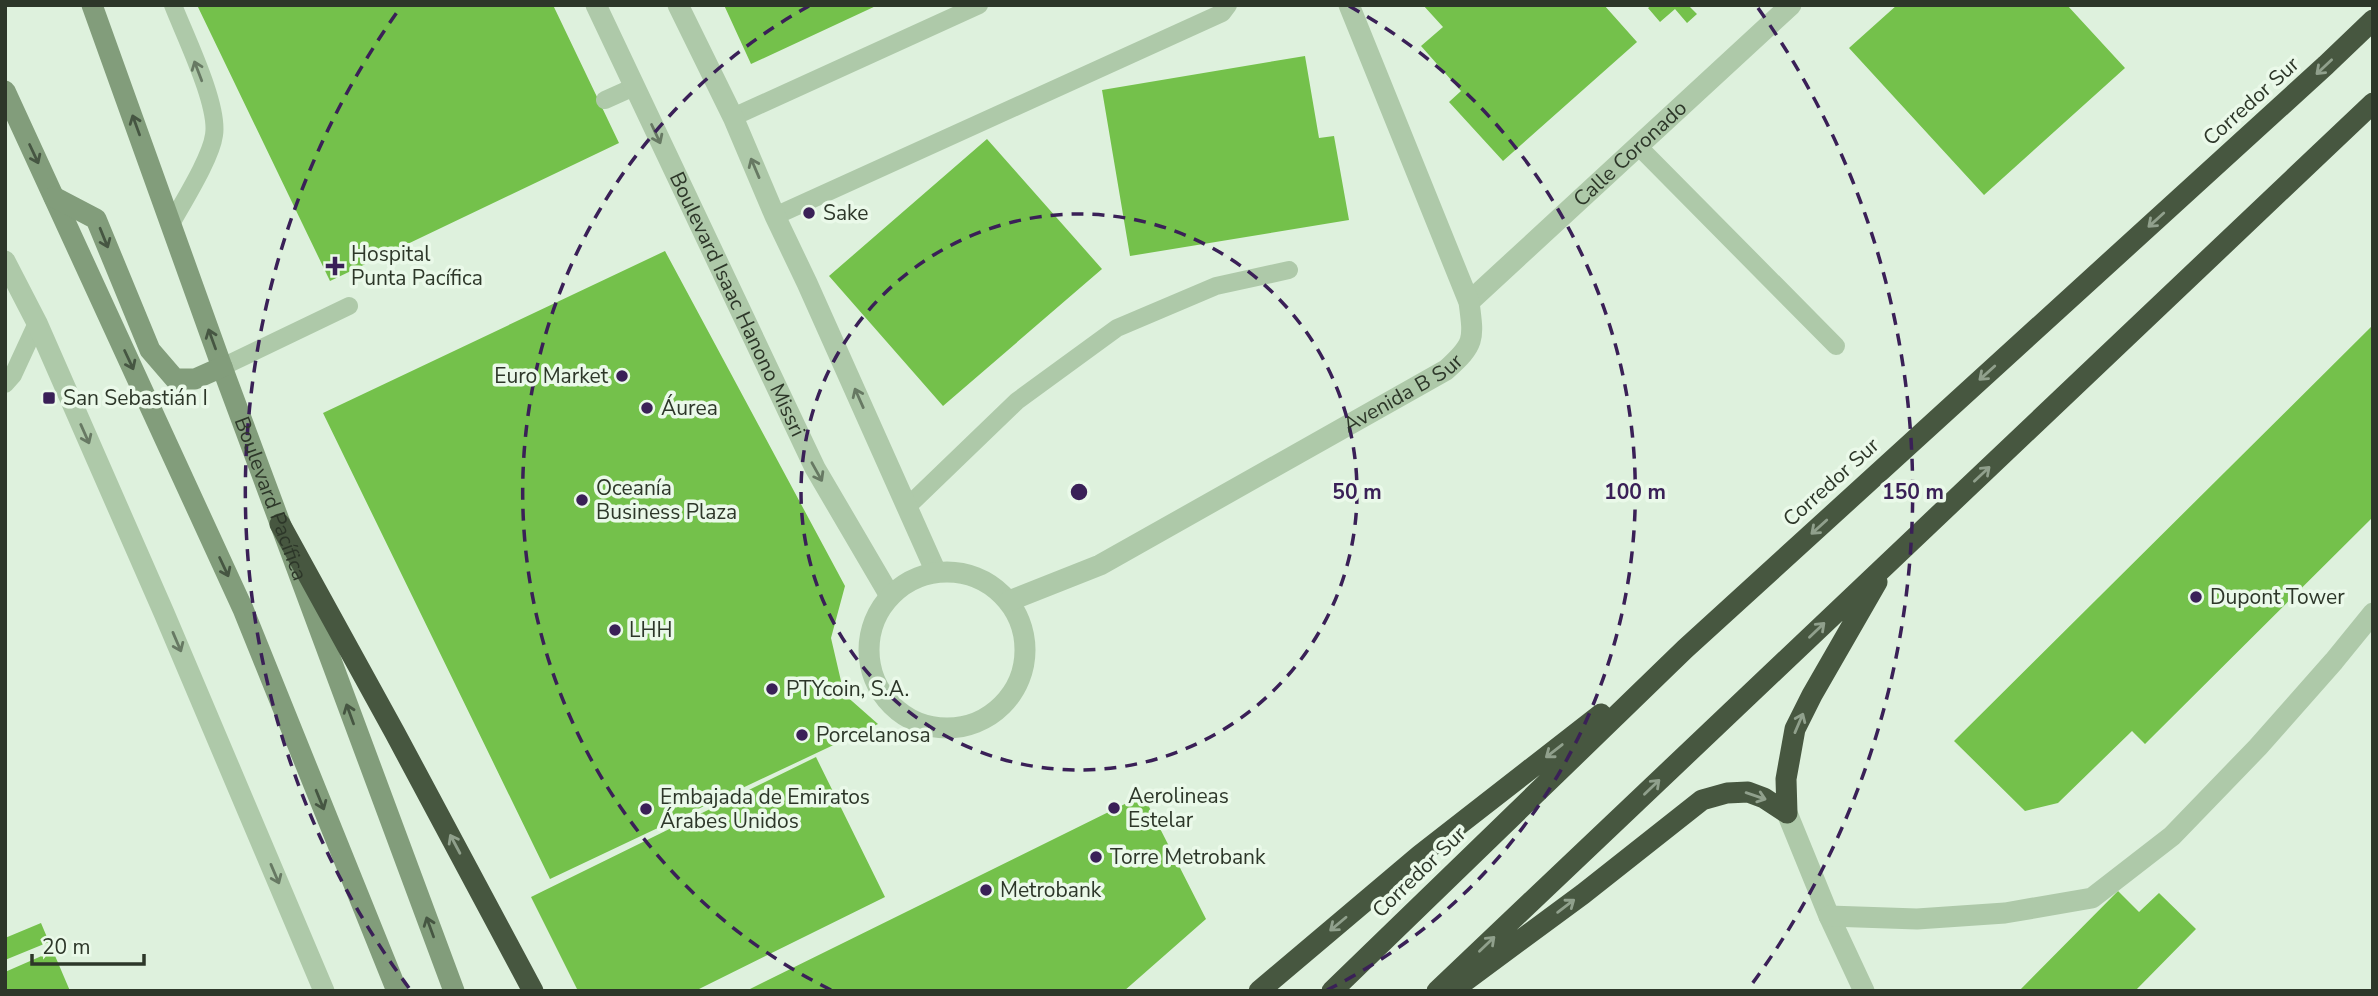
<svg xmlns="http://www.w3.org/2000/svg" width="2378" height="996" font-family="'Nunito Sans',sans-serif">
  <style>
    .building { fill: #74c14b }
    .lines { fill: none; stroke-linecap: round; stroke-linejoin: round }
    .lane { stroke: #aec9a9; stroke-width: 18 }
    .street { stroke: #aec9a9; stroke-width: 21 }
    .secondary { stroke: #829d7b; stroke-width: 21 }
    .highway { stroke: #475740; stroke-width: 21 }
    .oneway { stroke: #90a08c }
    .oneway2 { stroke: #677963 }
    .oneway3 { stroke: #465642 }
    .ring { fill: none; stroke: #3a2057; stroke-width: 3.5; stroke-dasharray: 12 9 }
    .poi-dot { fill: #3a2057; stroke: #eaf9e9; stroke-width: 2.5 }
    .labels { text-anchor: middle; stroke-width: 7; stroke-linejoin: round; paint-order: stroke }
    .street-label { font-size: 21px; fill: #2d3729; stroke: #eaf9e9 }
    .poi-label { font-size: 21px; fill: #2d3729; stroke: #eaf9e9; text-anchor: start }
    .centre { fill: #3a2057; stroke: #eaf9e9; stroke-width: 3.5 }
    .ring-label { font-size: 21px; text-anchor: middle; font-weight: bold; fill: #3a2057; stroke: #eaf9e9; stroke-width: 7; stroke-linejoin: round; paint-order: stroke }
  </style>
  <rect width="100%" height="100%" fill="#def1dd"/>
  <path class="building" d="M197,5h356l66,138 -289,138z
    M724,5h154l-127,59z
    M1423,5h181l33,37 -134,119 -54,-59 12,-11 -40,-45 22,-19z
    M1652,5h36l9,9 -10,9 -12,-14 -15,13 -12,-14z
    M1897,5h170l58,63 -141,127 -135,-147z
    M1305,56l14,82 15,-2 15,84 -219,36 -28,-166z
    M987,139l115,130 -159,137 -114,-130z
    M665,251l180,335 -14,52 13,56 34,30 -328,155 -227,-466z
    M2373,325v192l-228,227 -13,-13 -74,72 -33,8 -71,-70z
    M816,757l69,140 -190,94h-117l-47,-94z
    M1143,795l63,124 -82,72h-378z
    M2118,891l21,21 20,-19 37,36 -61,62h-116z
    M41,923l8,19 -44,18v-22z
    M53,951l17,40h-64l-1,-19z"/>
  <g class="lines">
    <path class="lane" d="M605,100l29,-13
      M733,117l246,-112
      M1638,146l198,200
      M775,216l447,-203 6,-8
      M171,224c12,-22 40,-66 43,-89 5,-30 -29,-99 -41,-130
      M222,367l127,-61
      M5,384l8,-9 24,-52
      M907,507l110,-106 100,-73 99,-42 73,-16"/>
    <g class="street">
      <path id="s1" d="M596,5l219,463 75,128"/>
      <path d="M678,5l55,112 42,99 32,67 129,289"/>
      <path d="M5,261l32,62 127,290 160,378"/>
      <path id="s2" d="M1469,302l322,-297"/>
      <circle cx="947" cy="650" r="78"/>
      <path id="s3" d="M1009,601l91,-36 346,-195c29,-26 28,-30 23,-68l-120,-297"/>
      <path d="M1787,813l42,103 35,75"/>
      <path d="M1829,916l88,3 88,-6 87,-15 80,-62 86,-89 76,-86 39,-48"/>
    </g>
    <g class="secondary">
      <path id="s4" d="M92,5l130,362 232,624"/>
      <path d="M5,91l238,518 154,382"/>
      <path d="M54,197l42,22 54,131 25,29h20l27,-12"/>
    </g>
    <path class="highway" d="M280,524l115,209 138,258
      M1787,813l-1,-34 9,-50 17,-34 65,-113
      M1457,987l126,-93 119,-94 25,-7 21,-1 16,6 23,15
      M1259,991l161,-136 181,-141
      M1332,991l353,-342 641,-584 47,-45
      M1437,991l936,-888"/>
  </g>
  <defs><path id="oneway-shaft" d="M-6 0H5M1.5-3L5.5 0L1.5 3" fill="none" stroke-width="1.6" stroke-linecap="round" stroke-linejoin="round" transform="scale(1.75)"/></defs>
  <g class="oneway">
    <use href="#oneway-shaft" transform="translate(2324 67) rotate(137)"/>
    <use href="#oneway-shaft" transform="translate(2156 220) rotate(138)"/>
    <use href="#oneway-shaft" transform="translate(1987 373) rotate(138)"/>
    <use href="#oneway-shaft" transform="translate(1982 474) rotate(-43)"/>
    <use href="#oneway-shaft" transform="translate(1819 527) rotate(138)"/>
    <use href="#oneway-shaft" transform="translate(1817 630) rotate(-44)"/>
    <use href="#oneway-shaft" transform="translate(1799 723) rotate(-67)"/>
    <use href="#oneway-shaft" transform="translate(1554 751) rotate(142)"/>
    <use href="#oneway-shaft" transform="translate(1652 787) rotate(-44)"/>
    <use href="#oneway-shaft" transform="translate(1756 796) rotate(19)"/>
    <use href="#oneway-shaft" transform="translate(455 844) rotate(-118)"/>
    <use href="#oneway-shaft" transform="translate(1566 906) rotate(-37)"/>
    <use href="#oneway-shaft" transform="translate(1338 924) rotate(140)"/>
    <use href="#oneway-shaft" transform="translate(1487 944) rotate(-44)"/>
  </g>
  <g class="oneway2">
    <use href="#oneway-shaft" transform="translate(198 71) rotate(-111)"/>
    <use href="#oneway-shaft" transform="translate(656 134) rotate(65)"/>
    <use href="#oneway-shaft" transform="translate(755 168) rotate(-113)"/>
    <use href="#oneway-shaft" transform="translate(859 398) rotate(-114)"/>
    <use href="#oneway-shaft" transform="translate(85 434) rotate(66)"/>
    <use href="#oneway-shaft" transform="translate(817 472) rotate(61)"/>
    <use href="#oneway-shaft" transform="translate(177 642) rotate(67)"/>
    <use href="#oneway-shaft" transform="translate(275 874) rotate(67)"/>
  </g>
  <g class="oneway3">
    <use href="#oneway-shaft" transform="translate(136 125) rotate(-110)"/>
    <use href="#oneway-shaft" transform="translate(34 154) rotate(65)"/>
    <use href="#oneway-shaft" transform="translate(104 238) rotate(68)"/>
    <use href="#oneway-shaft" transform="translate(212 339) rotate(-110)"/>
    <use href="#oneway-shaft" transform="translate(129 360) rotate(65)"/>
    <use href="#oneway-shaft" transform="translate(224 567) rotate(65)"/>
    <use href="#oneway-shaft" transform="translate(350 714) rotate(-110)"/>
    <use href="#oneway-shaft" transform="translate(320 800) rotate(68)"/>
    <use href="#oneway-shaft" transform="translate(430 927) rotate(-110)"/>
  </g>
  <g class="ring">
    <circle cx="1079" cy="492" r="278"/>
    <path d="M831 990A556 556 0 0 1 809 6M1349 6A556 556 0 0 1 1327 990"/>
    <path d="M409 988A834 834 0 0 1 400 8M1758 8A834 834 0 0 1 1749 988"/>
  </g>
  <g class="poi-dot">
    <circle cx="809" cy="213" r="7"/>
    <path d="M331.5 255.5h7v7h7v7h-7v7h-7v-7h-7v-7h7z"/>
    <circle cx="622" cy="376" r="7"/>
    <rect x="42" y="391" width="14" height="14" rx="3.5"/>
    <circle cx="647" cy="408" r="7"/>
    <circle cx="582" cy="500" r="7"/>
    <circle cx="2196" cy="597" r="7"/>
    <circle cx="615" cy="630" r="7"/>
    <circle cx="772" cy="689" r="7"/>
    <circle cx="802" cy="735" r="7"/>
    <circle cx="1114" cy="808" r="7"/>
    <circle cx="646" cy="809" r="7"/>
    <circle cx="1096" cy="857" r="7"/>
    <circle cx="986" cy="890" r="7"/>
  </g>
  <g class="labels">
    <g class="street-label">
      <text transform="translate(2251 101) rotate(-42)" y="7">Corredor Sur</text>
      <text dy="7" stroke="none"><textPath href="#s2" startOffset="219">Calle Coronado</textPath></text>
      <text dy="7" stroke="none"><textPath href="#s1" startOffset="331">Boulevard Isaac Hanono Missri</textPath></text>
      <text dy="7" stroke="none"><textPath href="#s3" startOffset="446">Avenida B Sur</textPath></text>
      <text transform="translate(1831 482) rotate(-42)" y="7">Corredor Sur</text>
      <text dy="7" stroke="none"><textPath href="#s4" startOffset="525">Boulevard Pacífica</textPath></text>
      <text transform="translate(1419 872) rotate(-44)" y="7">Corredor Sur</text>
    </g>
    <g class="poi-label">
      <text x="823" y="220">Sake</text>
      <text x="351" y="261">Hospital<tspan x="351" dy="24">Punta Pacífica</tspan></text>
      <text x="608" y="383" text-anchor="end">Euro Market</text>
      <text x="63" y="405">San Sebastián I</text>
      <text x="661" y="415">Áurea</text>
      <text x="596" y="495">Oceanía<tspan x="596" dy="24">Business Plaza</tspan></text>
      <text x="2210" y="604">Dupont Tower</text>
      <text x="629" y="637">LHH</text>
      <text x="786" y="696">PTYcoin, S.A.</text>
      <text x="816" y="742">Porcelanosa</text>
      <text x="1128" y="803">Aerolineas<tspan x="1128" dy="24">Estelar</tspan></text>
      <text x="660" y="804">Embajada de Emiratos<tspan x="660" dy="24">Árabes Unidos</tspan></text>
      <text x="1110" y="864">Torre Metrobank</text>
      <text x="1000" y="897">Metrobank</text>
    </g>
  </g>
  <circle cx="1079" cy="492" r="10" class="centre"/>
  <g class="ring-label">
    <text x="1357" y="499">50 m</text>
    <text x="1635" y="499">100 m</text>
    <text x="1913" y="499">150 m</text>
  </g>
  <rect width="2378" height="996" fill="none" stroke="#2d3729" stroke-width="14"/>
  <path d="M32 954v10h112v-10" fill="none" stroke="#2d3729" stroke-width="3.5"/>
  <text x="42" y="954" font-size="21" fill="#2d3729" stroke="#eaf9e9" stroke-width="5" paint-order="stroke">20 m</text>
</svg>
